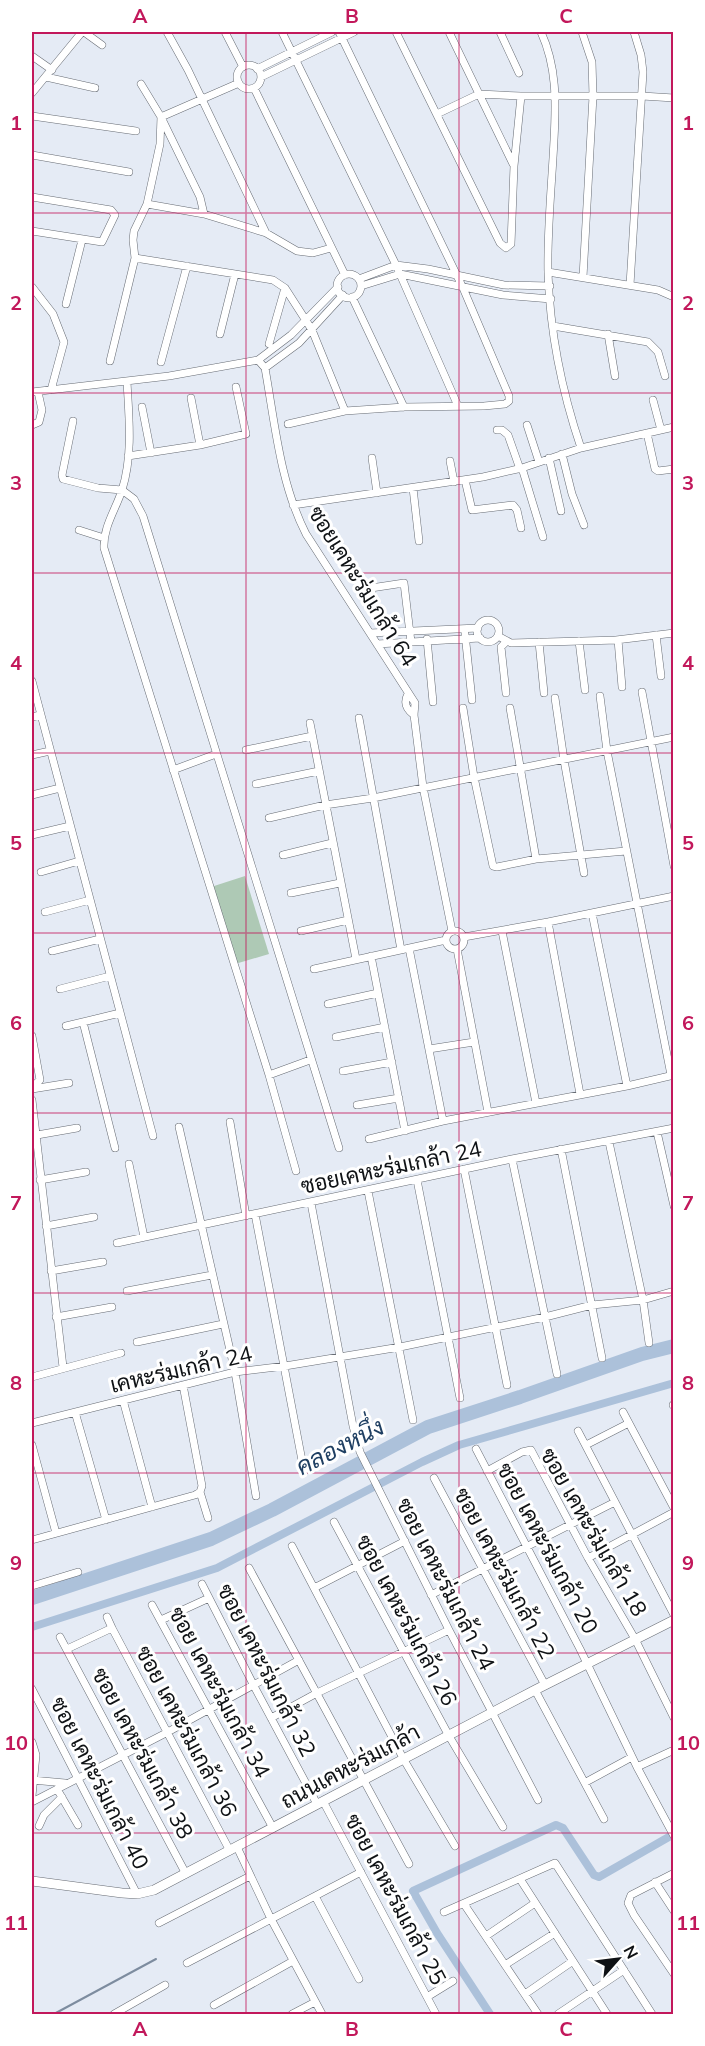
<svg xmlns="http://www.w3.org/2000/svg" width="705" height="2046" font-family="Mulish,Sarabun,sans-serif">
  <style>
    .green { fill: #aec9b5 }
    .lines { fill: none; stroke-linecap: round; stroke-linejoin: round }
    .stream { stroke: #7d8c9f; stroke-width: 2 }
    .canal { stroke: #acc1da; stroke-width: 8 }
    .river { stroke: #acc1da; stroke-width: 14 }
    .street-casing { stroke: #676c74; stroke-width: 8 }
    .secondary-casing { stroke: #676c74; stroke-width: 10 }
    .street { stroke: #fff; stroke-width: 7 }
    .secondary { stroke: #fff; stroke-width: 9 }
    .grid { fill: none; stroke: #c2185b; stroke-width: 1.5; stroke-opacity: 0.55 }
    .labels { text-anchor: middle; stroke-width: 6; stroke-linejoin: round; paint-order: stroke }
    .street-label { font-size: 22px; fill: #0f1215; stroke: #fff }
    .water-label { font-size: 24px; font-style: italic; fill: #1f3f62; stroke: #fff }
    .neatline { fill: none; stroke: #c2185b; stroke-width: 2 }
    .grid-label { font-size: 20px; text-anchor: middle; font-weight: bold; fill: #c2185b }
  </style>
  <rect width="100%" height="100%" fill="#e5ebf5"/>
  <path class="green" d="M245,876l24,78 -34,10 -24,-77z"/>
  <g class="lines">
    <path class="stream" d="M54,2014l102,-55"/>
    <path class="canal" d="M32,1627l185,-59 205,-106 37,-17 215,-62
      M490,2014l-53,-81 -24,-42 143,-66 7,3 31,47 5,2 75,-43"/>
    <path class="river" d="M32,1598l179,-59 61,-29 156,-83 92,-30 122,-43 32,-8"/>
    <g class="street-casing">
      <path id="street" d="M84,32l18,13
        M167,32l21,38 78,163
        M225,32l18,35
        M282,32l114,233 62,141
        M396,32l104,211 6,5 5,-4 3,-78 7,-70h121l32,2
        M449,32l64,132
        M500,32l19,41
        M541,32c16,35 15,70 13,108 -2,42 -7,90 -6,133 2,59 14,119 33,175
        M582,32l10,30 1,34 -10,181
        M32,56l20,14
        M237 77a12 12 0 1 1 24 0a12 12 0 1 1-24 0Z
        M257,69l75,-37
        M46,77l49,11
        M261,77l93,-45
        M141,84l20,33 39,80 4,17
        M254,88l91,187
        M32,93l50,-61
        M437,114l42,-20 42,2
        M32,116l104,15
        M32,155l97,17
        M32,197l79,13 4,5 -13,27 -70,-11
        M147,204l57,10 62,19 31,18 16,2 18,-5
        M135,258l138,22 12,8 27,42 33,81
        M548,272l110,18 16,7
        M337 286a12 12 0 1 1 24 0a12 12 0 1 1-24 0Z
        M359,279l37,-14 32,4 76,16 46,1
        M630,285l13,-213 -2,-17 -7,-23
        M361,286l39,-12 103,21 48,4
        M32,287l21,27 11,28 -13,48
        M352,297l52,110
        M66,304l16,-64
        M553,326l95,16 10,10 7,24
        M220,334l15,-60
        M608,334l7,42
        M269,344l16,-56
        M258,360l33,-25 47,-48
        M110,361l25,-103 -2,-18 1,-9 13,-27 13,-60 1,-27 78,-34
        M161,362l26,-96
        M265,368l34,-25 44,-48
        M127,382c2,35 6,74 -5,108 -6,19 -19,37 -18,58l165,527 27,96
        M32,392l137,-16 89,-16 7,8c10,56 15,115 41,166l109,169 -1,12 9,72 29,144
        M191,398l9,47
        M653,400l8,30
        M142,407l9,46
        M73,421l-11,54 1,4 35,9 24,2 12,9 9,17 196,632
        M288,424l57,-13 59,-4 80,-1 21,-2 4,-3v-5l-46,-108 -124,-256
        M32,425l7,-3 3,-12 -4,-18
        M527,425l12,37
        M497,430h5l6,5 12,34
        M647,433l8,36 3,2 16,-2
        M562,454l10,40 12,31
        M128,456l72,-11 46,-11 -10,-47
        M372,458l5,35
        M549,458l12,53
        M450,461l4,21
        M522,468l21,69
        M465,480l7,30 41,-5 4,5 4,18
        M413,488l6,53
        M293,505l190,-28 39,-9 59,-20 93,-21
        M79,530l25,8
        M374,612l-3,-24 33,-5 7,59
        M477 631a11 11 0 1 1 22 0a11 11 0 1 1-22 0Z
        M370,633l108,-5
        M465,634l7,66
        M656,635l5,41
        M498,636l13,7 107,-3 4,47
        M427,639l6,63
        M616,640l58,-7
        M579,641l6,49
        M539,642l5,51
        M377,644l103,-6
        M32,681l121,455
        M642,692l32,174
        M506,693l-5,-46 6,-6
        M408,694c-5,9 -2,15 6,21
        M600,696l7,55 64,324
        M555,698l9,62 20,113
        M463,708l11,69 19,89 4,1 39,-8 90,-8
        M510,708l26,151
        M32,717l8,-2
        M359,718l42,232
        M310,723l46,236
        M246,750l66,-14
        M32,755l18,-4
        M173,770l43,-16
        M256,784l63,-13
        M32,795l28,-7
        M269,818l56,-13 48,-7 301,-61
        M32,835l38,-9
        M283,855l49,-12
        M41,872l38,-11
        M291,893l49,-10
        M45,912l45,-12
        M592,913l35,173
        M548,922l32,172
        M446 940a9 9 0 1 1 18 0a9 9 0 1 1-18 0Z
        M301,931l47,-11
        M502,931l34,172
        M464,937l84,-15 126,-26
        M409,948l34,173
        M457,949l31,163
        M52,951l48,-12
        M371,956l34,175
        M314,969l132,-29
        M60,989l50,-13
        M328,1004l50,-11
        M83,1022l32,126
        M66,1026l54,-13
        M32,1036l8,44 -8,7
        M336,1037l49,-10
        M429,1049l45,-7
        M343,1071l49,-9
        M269,1075l41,-15
        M32,1089l37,-6
        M32,1100l31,267
        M357,1105l42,-7
        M230,1122l16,94
        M179,1127l56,245 21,124
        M657,1132l17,74
        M37,1135l40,-7
        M369,1139l74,-18 184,-35 47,-11
        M609,1142l34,158 6,43
        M561,1149l41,209
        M512,1159l45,215
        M129,1164l15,73
        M464,1169l43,216
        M40,1180l46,-8
        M417,1180l43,218
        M368,1191l45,229
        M311,1203l42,223 7,26 89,178 89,170
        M255,1214l49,257
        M46,1226l48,-9
        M117,1243l395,-84 162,-31
        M51,1271l52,-9
        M127,1291l85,-16
        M56,1317l56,-10
        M137,1342l86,-18
        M32,1377l89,-24
        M183,1385l19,101 -2,6 8,26
        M123,1400l29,107
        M673,1405h1
        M75,1412l31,108
        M623,1412l51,96
        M32,1423l203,-51 50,-6 115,-19 145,-30 47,-12 51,-5 31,-9
        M578,1431l96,184
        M32,1445l24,88
        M586,1445l43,-22
        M476,1449l104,200 57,118 37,69
        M487,1471l35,-19 9,-2 57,108 47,81 39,79
        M434,1478l111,207
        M334,1522l115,214 54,91
        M32,1540l163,-45 5,-3
        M292,1546l112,214 51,86
        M588,1558l86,-46
        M249,1568l160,296
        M202,1584l52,102 63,118
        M32,1586l46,-14
        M314,1588l91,-47
        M431,1595l184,-93
        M152,1605l121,223
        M161,1620l48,-22
        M112,1628l118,223
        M60,1637l126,237
        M67,1649l45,-21 -5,-11
        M32,1689l105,205
        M535,1690l69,129
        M271,1718l46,-25 132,-63
        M32,1742l4,13 -4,41
        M637,1767l37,-17
        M32,1780l33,3
        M586,1782l46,-25
        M57,1789l21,36
        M323,1801l113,213
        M32,1802l134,-69 133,-73
        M39,1826l5,-11 18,-18
        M237,1847l34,72 51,95
        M674,1873l-43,22 -3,8 6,12 40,59
        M520,1879l87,135
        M655,1882l19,29
        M315,1896l44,83
        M464,1904l74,110
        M444,1912l111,-49 97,151
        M159,1923l91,-47
        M486,1936l49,-33
        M187,1963l174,-91
        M505,1965l50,-32
        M525,1994l48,-33
        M427,1997l26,-16
        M214,2005l79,-44
        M114,2014l51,-29
        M292,2014l23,-12
        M558,2014l66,-44"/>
    </g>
    <g class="secondary-casing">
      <path id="secondary" d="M32,1881l90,12 15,1 17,-4 381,-200 139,-70"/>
    </g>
    <use href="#street" class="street"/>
    <use href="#secondary" class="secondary"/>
  </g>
  <path class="grid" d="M246,32v1982M459,32v1982M32,213h642M32,393h642M32,573h642M32,753h642M32,933h642M32,1113h642M32,1293h642M32,1473h642M32,1653h642M32,1833h642"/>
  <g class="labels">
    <g class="street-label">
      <text transform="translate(363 586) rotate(58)" y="8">ซอยเคหะร่มเกล้า 64</text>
      <text transform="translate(391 1167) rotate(-12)" y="8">ซอยเคหะร่มเกล้า 24</text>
      <text transform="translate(181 1369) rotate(-13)" y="8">เคหะร่มเกล้า 24</text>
      <text transform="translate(594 1532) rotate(60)" y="8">ซอย เคหะร่มเกล้า 18</text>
      <text transform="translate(548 1548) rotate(62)" y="8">ซอย เคหะร่มเกล้า 20</text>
      <text transform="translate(505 1573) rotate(62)" y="8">ซอย เคหะร่มเกล้า 22</text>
      <text transform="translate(446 1584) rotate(63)" y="8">ซอย เคหะร่มเกล้า 24</text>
      <text transform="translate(407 1620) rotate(62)" y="8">ซอย เคหะร่มเกล้า 26</text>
      <text transform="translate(267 1670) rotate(63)" y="8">ซอย เคหะร่มเกล้า 32</text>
      <text transform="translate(220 1692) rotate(62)" y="8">ซอย เคหะร่มเกล้า 34</text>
      <text transform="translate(187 1731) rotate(62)" y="8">ซอย เคหะร่มเกล้า 36</text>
      <text transform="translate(143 1753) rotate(62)" y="8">ซอย เคหะร่มเกล้า 38</text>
      <text transform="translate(350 1766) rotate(-28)" y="8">ถนนเคหะร่มเกล้า</text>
      <text transform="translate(100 1783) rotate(63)" y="8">ซอย เคหะร่มเกล้า 40</text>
      <text transform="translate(396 1899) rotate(62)" y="8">ซอย เคหะร่มเกล้า 25</text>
    </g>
    <g class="water-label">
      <text transform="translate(340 1447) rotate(-27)" y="8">คลองหนึ่ง</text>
    </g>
  </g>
  <rect width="705" height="2046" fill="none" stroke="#ffffff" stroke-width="66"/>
  <g transform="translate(618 1959) rotate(62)" stroke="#ffffff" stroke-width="4.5" paint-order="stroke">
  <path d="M0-4.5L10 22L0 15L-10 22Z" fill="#0f1215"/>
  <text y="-9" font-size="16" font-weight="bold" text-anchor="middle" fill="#0f1215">N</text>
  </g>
  <rect x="33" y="33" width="639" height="1980" class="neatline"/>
  <g class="grid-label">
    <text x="140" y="23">A</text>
    <text x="352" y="23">B</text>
    <text x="566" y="23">C</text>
    <text x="16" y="130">1</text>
    <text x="688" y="130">1</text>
    <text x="16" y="310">2</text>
    <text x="688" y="310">2</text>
    <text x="16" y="490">3</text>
    <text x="688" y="490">3</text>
    <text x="16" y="670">4</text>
    <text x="688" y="670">4</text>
    <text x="16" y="850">5</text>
    <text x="688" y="850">5</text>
    <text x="16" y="1030">6</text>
    <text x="688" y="1030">6</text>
    <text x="16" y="1210">7</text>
    <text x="688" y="1210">7</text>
    <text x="16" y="1390">8</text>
    <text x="688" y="1390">8</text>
    <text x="16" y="1570">9</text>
    <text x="688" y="1570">9</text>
    <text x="16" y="1750">10</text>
    <text x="688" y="1750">10</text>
    <text x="16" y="1930">11</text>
    <text x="688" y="1930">11</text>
    <text x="140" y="2036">A</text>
    <text x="352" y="2036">B</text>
    <text x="566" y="2036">C</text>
  </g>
</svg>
